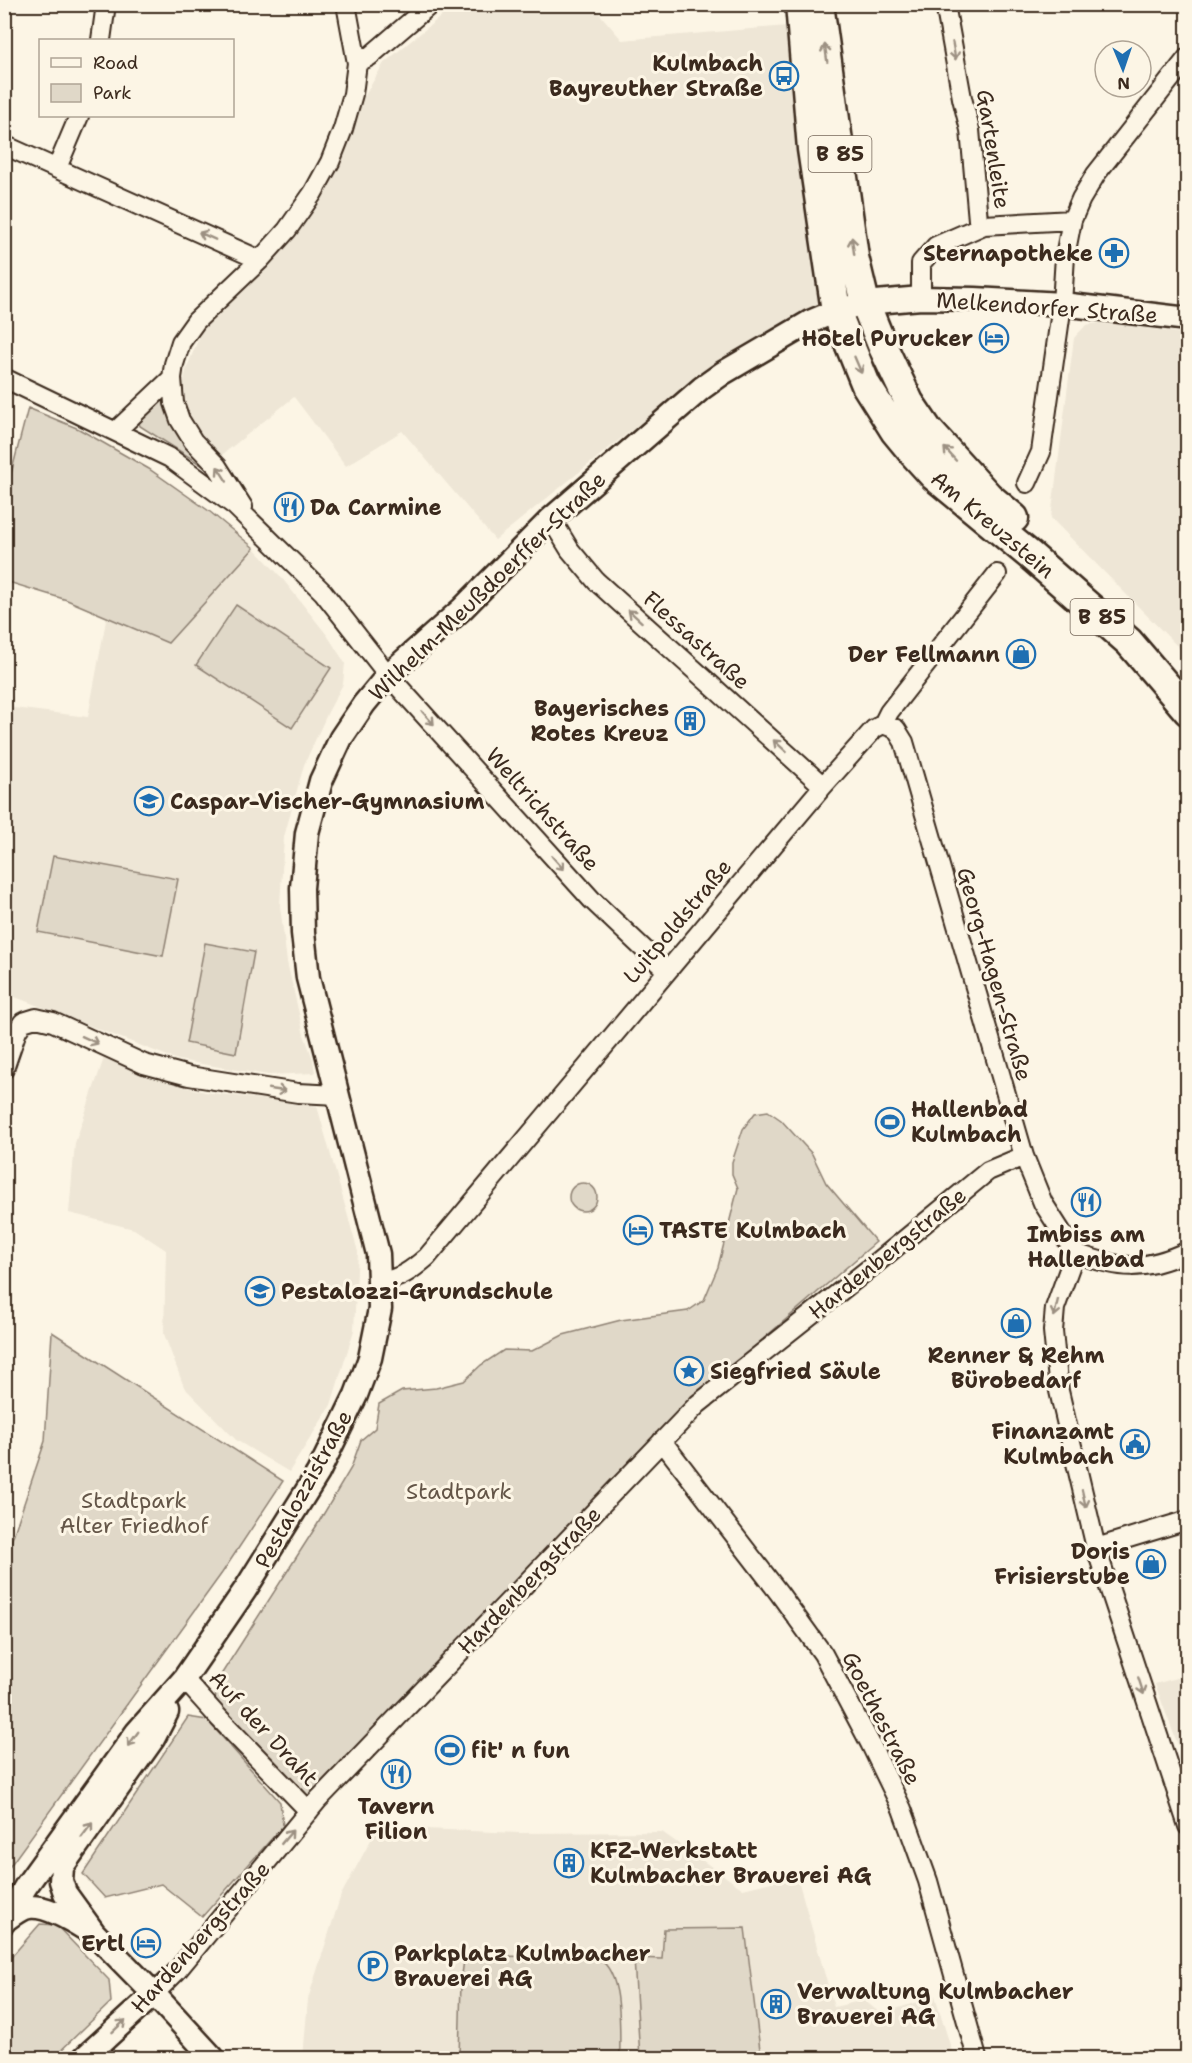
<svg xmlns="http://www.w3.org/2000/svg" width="1192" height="2063" font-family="'Shantell Sans',sans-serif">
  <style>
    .built { fill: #eee6d6 }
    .green { fill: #e0d8c8; stroke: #8e8173; stroke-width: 1.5 }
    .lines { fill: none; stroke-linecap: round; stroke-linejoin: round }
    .minor-casing { stroke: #3b2a1e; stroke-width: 22 }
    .tertiary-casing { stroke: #3b2a1e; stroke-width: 27 }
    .primary-casing { stroke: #3b2a1e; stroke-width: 33 }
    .minor { stroke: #fcf5e5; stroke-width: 18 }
    .tertiary { stroke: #fcf5e5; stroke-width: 22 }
    .primary { stroke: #fcf5e5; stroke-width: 28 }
    .oneway { stroke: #9c9082 }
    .labels { text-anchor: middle; stroke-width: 6; stroke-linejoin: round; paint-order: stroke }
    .shield { fill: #fcf5e5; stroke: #75675a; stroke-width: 1.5 }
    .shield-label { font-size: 21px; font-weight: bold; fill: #3b2a1e }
    .poi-label { font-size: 22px; font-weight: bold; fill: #3b2a1e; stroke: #fcf5e5; text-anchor: start }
    .street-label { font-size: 22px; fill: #3b2a1e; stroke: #fcf5e5 }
    .park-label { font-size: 22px; fill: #645648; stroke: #fcf5e5 }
  </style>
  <rect width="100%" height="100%" fill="#fcf5e5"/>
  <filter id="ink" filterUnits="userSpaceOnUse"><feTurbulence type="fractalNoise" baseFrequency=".0167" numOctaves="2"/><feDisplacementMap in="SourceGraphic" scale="12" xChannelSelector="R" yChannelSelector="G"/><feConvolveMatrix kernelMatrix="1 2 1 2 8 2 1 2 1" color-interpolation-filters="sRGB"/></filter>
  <g filter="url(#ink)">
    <path class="built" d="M455,5h137l30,35 165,-14 11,54 28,218 -51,33 -53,31 -93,70 -134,108 -93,-109 -56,35 -52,-69 -76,61 -27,-36 -10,-22 5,-30 16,-40 74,-75 59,-82 23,-66 26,-44z
      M1104,322l83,12v322l-136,-138 23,-180 12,-13z
      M254,548l27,29 46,58 18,28 -2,21 -15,28 -24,53 -20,72 -4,69 7,56 17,73 9,24 2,14 -47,2 -90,-15 -173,-67v-286l83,10 19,-102 61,28z
      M104,1058l44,19 57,15 112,14 41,146 -4,78 -23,75 -42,67 -53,-32 -52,-53 -20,-53 2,-84 -32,-21 -65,-16 6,-70z
      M1187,1675h1l-1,94 -32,-85z
      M378,1827l141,6 143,-1 81,57 54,-13 37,131 30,-7 17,14 54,-18 19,62h-651l5,-59 33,-104z"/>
    <path class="green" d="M164,394l44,75 -68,-43 -2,-6z
      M28,408l51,21 70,40 60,42 45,37 -86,95 -101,-43 -62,-19v-84z
      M236,605l95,63 -39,60 -96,-63z
      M53,856l125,23 -15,77 -125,-24z
      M205,943l49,9 -18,101 -50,-10z
      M768,1111l13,9 31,34 14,29 50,59 -185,159 -382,399 -94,-98 2,-21 100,-156 34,-57 10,-28 14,-12 4,-24 23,-13 34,-3 28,-7 17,-16 23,-15 28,1 31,-16 58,-15 67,-9 16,-11 14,-33 20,-79 -6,-14v-12l11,-33 12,-16z
      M569 1197a14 14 0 1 1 28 0a14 14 0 1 1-28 0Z
      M52,1332l231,149 -61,92 -217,300v-313l40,-119z
      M188,1717l19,3 73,82 3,24 -81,91 -41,-33 -56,14 -22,-24z
      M40,1924l16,1 53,55 2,22 -58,56h-48v-94z
      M745,1928l16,130h-121l-6,-100 28,1 2,-30z
      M472,1956l122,1c31,9 25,75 26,101h-161l2,-76 3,-22z"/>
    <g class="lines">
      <g class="minor-casing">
        <path id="minor" d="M346,4l11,59
          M945,4l17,94 8,32 8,90 6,5
          M101,40l5,-36
          M4,145l256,115
          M57,168l22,-52
          M921,298v-35l15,-17 48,-21 88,-5
          M4,378l166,80 65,48 88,86 65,83 204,225 75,71
          M172,378l2,25 6,17 13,21 24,25 26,41
          M116,431l56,-53 2,-14 7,-22 15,-21 64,-61 27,-30 26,-37 17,-31 13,-33 10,-35 4,-31 13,-7 61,-52
          M1027,483l14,-31 21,-148 3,-48 7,-36 9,-21 15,-25 92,-117
          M551,519l19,31 26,31 227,205
          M883,724l13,5 8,13 120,414 19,47 32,50
          M4,1069l13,-38 6,-9 13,-4 17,4 91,42 45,12 109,17 40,2
          M1075,1253l-20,55 -2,23 6,60 37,157 92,278
          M1075,1253c44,16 69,19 113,-2
          M380,1282c20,-3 32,-12 47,-25l396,-471 51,-57 9,-5 6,-12 108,-138
          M662,1441l117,152 44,61 47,89 32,66 26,72 49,177
          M1096,1548l92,-28
          M184,1679l35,39 90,93
          M154,1994l22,-22 141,-171 381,-397 182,-144 108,-89 36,-15"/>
      </g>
      <g class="tertiary-casing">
        <path id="tertiary" d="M167,1712l-14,27 -91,128 -1,14 4,12 29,40 60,61 59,64
          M8,1918c4,-3 11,-8 16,-10 18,-6 49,13 63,22
          M4,1922l22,-36 111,-154 47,-53 61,-89 73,-117 38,-78 14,-37 10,-49 -2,-55 -70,-276 -5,-45 -1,-45 5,-55 14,-52 20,-43 23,-34 24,-29 74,-66 89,-90 151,-131 21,-15 87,-51 26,-11 29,-8 56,-5 54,1 87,5 126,15
          M84,2058l70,-64"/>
      </g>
      <g class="primary-casing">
        <path id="primary" d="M800,4l12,145 24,162 30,74 29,46 19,23 20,22 97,80 98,86 59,69
          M819,4l35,253 11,46 17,42 27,57 19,28 61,67 25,21"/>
      </g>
      <use href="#minor" class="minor"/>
      <use href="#tertiary" class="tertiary"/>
      <use href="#primary" class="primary"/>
    </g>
    <defs><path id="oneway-shaft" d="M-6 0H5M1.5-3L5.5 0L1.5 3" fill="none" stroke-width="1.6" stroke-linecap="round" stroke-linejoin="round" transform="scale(1.5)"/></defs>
    <g class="oneway">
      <use href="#oneway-shaft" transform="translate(954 51) rotate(80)"/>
      <use href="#oneway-shaft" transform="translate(826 53) rotate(-98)"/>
      <use href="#oneway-shaft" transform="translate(207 236) rotate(-156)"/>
      <use href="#oneway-shaft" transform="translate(853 246) rotate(-98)"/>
      <use href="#oneway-shaft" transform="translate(858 365) rotate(67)"/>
      <use href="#oneway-shaft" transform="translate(950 454) rotate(-132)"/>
      <use href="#oneway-shaft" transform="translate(222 474) rotate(-123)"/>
      <use href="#oneway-shaft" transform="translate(635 616) rotate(-138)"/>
      <use href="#oneway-shaft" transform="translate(428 718) rotate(48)"/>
      <use href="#oneway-shaft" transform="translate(780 746) rotate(-138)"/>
      <use href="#oneway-shaft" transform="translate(558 863) rotate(48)"/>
      <use href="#oneway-shaft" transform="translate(90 1040) rotate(25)"/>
      <use href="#oneway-shaft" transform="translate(277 1090) rotate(8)"/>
      <use href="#oneway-shaft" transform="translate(1056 1308) rotate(103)"/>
      <use href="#oneway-shaft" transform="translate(1084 1499) rotate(77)"/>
      <use href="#oneway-shaft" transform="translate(1141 1686) rotate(72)"/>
      <use href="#oneway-shaft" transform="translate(133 1739) rotate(126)"/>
      <use href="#oneway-shaft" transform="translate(87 1830) rotate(-53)"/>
      <use href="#oneway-shaft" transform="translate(287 1837) rotate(-50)"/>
      <use href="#oneway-shaft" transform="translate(119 2026) rotate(-43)"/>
    </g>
  </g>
  <defs>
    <g id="bus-ring" transform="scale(1.5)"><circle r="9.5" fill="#fcf5e5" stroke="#1f6fb2" stroke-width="1.5"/><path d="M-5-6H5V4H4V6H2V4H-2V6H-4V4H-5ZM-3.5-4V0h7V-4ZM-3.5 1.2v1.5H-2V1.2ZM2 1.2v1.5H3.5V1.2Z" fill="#1f6fb2"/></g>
    <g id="pharmacy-ring" transform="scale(1.5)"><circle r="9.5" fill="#fcf5e5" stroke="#1f6fb2" stroke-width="1.5"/><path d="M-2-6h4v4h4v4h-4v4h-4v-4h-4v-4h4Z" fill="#1f6fb2"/></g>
    <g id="hotel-ring" transform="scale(1.5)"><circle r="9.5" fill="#fcf5e5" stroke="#1f6fb2" stroke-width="1.5"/><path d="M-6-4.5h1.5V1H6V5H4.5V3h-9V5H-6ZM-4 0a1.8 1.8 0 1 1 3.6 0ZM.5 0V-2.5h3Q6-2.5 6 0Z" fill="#1f6fb2"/></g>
    <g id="restaurant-ring" transform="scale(1.5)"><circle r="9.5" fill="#fcf5e5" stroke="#1f6fb2" stroke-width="1.5"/><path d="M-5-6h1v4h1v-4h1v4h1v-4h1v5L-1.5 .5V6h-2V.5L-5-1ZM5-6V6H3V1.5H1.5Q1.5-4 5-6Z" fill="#1f6fb2"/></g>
    <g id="shop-ring" transform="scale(1.5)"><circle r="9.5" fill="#fcf5e5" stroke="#1f6fb2" stroke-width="1.5"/><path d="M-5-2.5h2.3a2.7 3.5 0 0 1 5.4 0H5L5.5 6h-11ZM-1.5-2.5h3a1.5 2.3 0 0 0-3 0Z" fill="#1f6fb2"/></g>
    <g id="building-ring" transform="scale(1.5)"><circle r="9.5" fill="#fcf5e5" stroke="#1f6fb2" stroke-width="1.5"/><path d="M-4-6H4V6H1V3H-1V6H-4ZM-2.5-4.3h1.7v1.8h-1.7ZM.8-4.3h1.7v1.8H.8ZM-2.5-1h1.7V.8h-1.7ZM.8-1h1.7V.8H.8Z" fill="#1f6fb2"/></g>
    <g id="school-ring" transform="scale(1.5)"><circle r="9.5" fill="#fcf5e5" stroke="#1f6fb2" stroke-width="1.5"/><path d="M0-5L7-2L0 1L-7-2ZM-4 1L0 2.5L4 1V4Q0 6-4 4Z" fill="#1f6fb2"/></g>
    <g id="stadium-ring" transform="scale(1.5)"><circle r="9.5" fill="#fcf5e5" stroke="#1f6fb2" stroke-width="1.5"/><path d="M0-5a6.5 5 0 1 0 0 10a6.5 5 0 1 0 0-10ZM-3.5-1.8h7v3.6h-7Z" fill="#1f6fb2"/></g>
    <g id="sight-ring" transform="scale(1.5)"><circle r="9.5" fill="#fcf5e5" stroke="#1f6fb2" stroke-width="1.5"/><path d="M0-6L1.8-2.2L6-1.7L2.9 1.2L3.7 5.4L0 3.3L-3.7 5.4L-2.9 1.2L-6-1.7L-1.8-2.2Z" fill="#1f6fb2"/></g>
    <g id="civic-ring" transform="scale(1.5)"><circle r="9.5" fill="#fcf5e5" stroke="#1f6fb2" stroke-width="1.5"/><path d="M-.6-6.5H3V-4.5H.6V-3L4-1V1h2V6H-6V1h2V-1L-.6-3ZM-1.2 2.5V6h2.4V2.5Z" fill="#1f6fb2"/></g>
    <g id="parking-ring" transform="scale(1.5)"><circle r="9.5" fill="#fcf5e5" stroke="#1f6fb2" stroke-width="1.5"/><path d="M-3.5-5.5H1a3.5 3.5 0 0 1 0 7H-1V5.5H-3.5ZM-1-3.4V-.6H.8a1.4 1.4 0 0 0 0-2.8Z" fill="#1f6fb2"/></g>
  </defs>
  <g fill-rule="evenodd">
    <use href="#bus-ring" x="784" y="76"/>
    <use href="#pharmacy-ring" x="1114" y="253"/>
    <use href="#hotel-ring" x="994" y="338"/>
    <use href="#restaurant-ring" x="289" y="507"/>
    <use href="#shop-ring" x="1021" y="654"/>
    <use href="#building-ring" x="690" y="721"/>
    <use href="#school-ring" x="149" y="801"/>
    <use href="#stadium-ring" x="890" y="1122"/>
    <use href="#restaurant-ring" x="1086" y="1202"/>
    <use href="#hotel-ring" x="638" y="1230"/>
    <use href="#school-ring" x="260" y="1291"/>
    <use href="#shop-ring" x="1016" y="1323"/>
    <use href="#sight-ring" x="689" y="1371"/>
    <use href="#civic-ring" x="1135" y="1444"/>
    <use href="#shop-ring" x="1151" y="1564"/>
    <use href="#stadium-ring" x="450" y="1750"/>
    <use href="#restaurant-ring" x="396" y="1774"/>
    <use href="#building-ring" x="569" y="1863"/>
    <use href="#hotel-ring" x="146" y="1943"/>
    <use href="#parking-ring" x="373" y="1966"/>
    <use href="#building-ring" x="776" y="2004"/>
  </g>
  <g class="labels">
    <g class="shield">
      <rect x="808.5" y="136" width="63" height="36" rx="4.5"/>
      <rect x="1070.5" y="599" width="63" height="36" rx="4.5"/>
    </g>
    <g class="shield-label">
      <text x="840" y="161">B 85</text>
      <text x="1102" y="624">B 85</text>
    </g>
    <g class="poi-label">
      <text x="763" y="71" text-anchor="end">Kulmbach<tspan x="763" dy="25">Bayreuther Straße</tspan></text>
      <text x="1093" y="261" text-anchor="end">Sternapotheke</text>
      <text x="973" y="346" text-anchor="end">Hotel Purucker</text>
      <text x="310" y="515">Da Carmine</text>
      <text x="1000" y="662" text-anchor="end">Der Fellmann</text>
      <text x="669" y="716" text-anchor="end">Bayerisches<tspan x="669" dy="25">Rotes Kreuz</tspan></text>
      <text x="170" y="809">Caspar-Vischer-Gymnasium</text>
      <text x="911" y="1117">Hallenbad<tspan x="911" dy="25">Kulmbach</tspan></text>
      <text x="659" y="1238">TASTE Kulmbach</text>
      <text x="1086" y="1242" text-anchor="middle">Imbiss am<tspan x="1086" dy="25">Hallenbad</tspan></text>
      <text x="281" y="1299">Pestalozzi-Grundschule</text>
      <text x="1016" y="1363" text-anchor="middle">Renner &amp; Rehm<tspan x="1016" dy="25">Bürobedarf</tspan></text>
      <text x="710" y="1379">Siegfried Säule</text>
      <text x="1114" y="1439" text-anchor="end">Finanzamt<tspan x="1114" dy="25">Kulmbach</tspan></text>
      <text x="1130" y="1559" text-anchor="end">Doris<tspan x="1130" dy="25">Frisierstube</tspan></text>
      <text x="471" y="1758">fit' n fun</text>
      <text x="396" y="1814" text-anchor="middle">Tavern<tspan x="396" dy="25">Filion</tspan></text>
      <text x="590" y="1858">KFZ-Werkstatt<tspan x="590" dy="25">Kulmbacher Brauerei AG</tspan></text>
      <text x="125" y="1951" text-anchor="end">Ertl</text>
      <text x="394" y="1961">Parkplatz Kulmbacher<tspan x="394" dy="25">Brauerei AG</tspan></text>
      <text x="797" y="1999">Verwaltung Kulmbacher<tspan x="797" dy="25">Brauerei AG</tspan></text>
    </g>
    <g class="street-label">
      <text transform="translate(994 149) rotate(81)" y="8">Gartenleite</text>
      <text transform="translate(1047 307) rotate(4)" y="8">Melkendorfer Straße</text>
      <text transform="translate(993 524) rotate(40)" y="8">Am Kreuzstein</text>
      <text transform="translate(487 586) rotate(-44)" y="8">Wilhelm-Meußdoerffer-Straße</text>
      <text transform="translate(697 640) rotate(42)" y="8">Flessastraße</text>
      <text transform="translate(543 809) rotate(48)" y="8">Weltrichstraße</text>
      <text transform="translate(677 921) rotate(-50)" y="8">Luitpoldstraße</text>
      <text transform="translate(995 974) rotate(74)" y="8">Georg-Hagen-Straße</text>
      <text transform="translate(887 1253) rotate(-39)" y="8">Hardenbergstraße</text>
      <text transform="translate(303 1489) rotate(-61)" y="8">Pestalozzistraße</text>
      <text transform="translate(529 1580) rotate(-46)" y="8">Hardenbergstraße</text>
      <text transform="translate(882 1718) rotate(63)" y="8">Goethestraße</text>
      <text transform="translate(264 1728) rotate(47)" y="8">Auf der Draht</text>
      <text transform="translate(200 1937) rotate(-48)" y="8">Hardenbergstraße</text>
    </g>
    <g class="park-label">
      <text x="459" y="1499">Stadtpark</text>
      <text x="134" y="1508">Stadtpark<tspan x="134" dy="25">Alter Friedhof</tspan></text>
    </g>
  </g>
  <rect width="1192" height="2063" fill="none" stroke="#fcf5e5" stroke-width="24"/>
  <rect x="12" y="12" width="1168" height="2039" fill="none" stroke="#3b2a1e" stroke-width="2" filter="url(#ink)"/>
  <rect x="39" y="39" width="195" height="78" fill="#fcf5e5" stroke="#afa495" stroke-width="1.5"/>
  <rect x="51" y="58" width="30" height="9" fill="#fcf5e5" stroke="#afa495" stroke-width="1.5"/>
  <text x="93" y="69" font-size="18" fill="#3b2a1e">Road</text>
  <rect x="51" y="84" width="30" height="18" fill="#e0d8c8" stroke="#afa495" stroke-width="1.5"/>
  <text x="93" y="99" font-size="18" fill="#3b2a1e">Park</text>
  <g transform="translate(1123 69) rotate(178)"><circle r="28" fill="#fcf5e5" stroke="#afa495" stroke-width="1.5"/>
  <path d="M0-4.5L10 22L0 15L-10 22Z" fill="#1f6fb2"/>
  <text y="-9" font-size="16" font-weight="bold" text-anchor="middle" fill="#3b2a1e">N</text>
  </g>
</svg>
